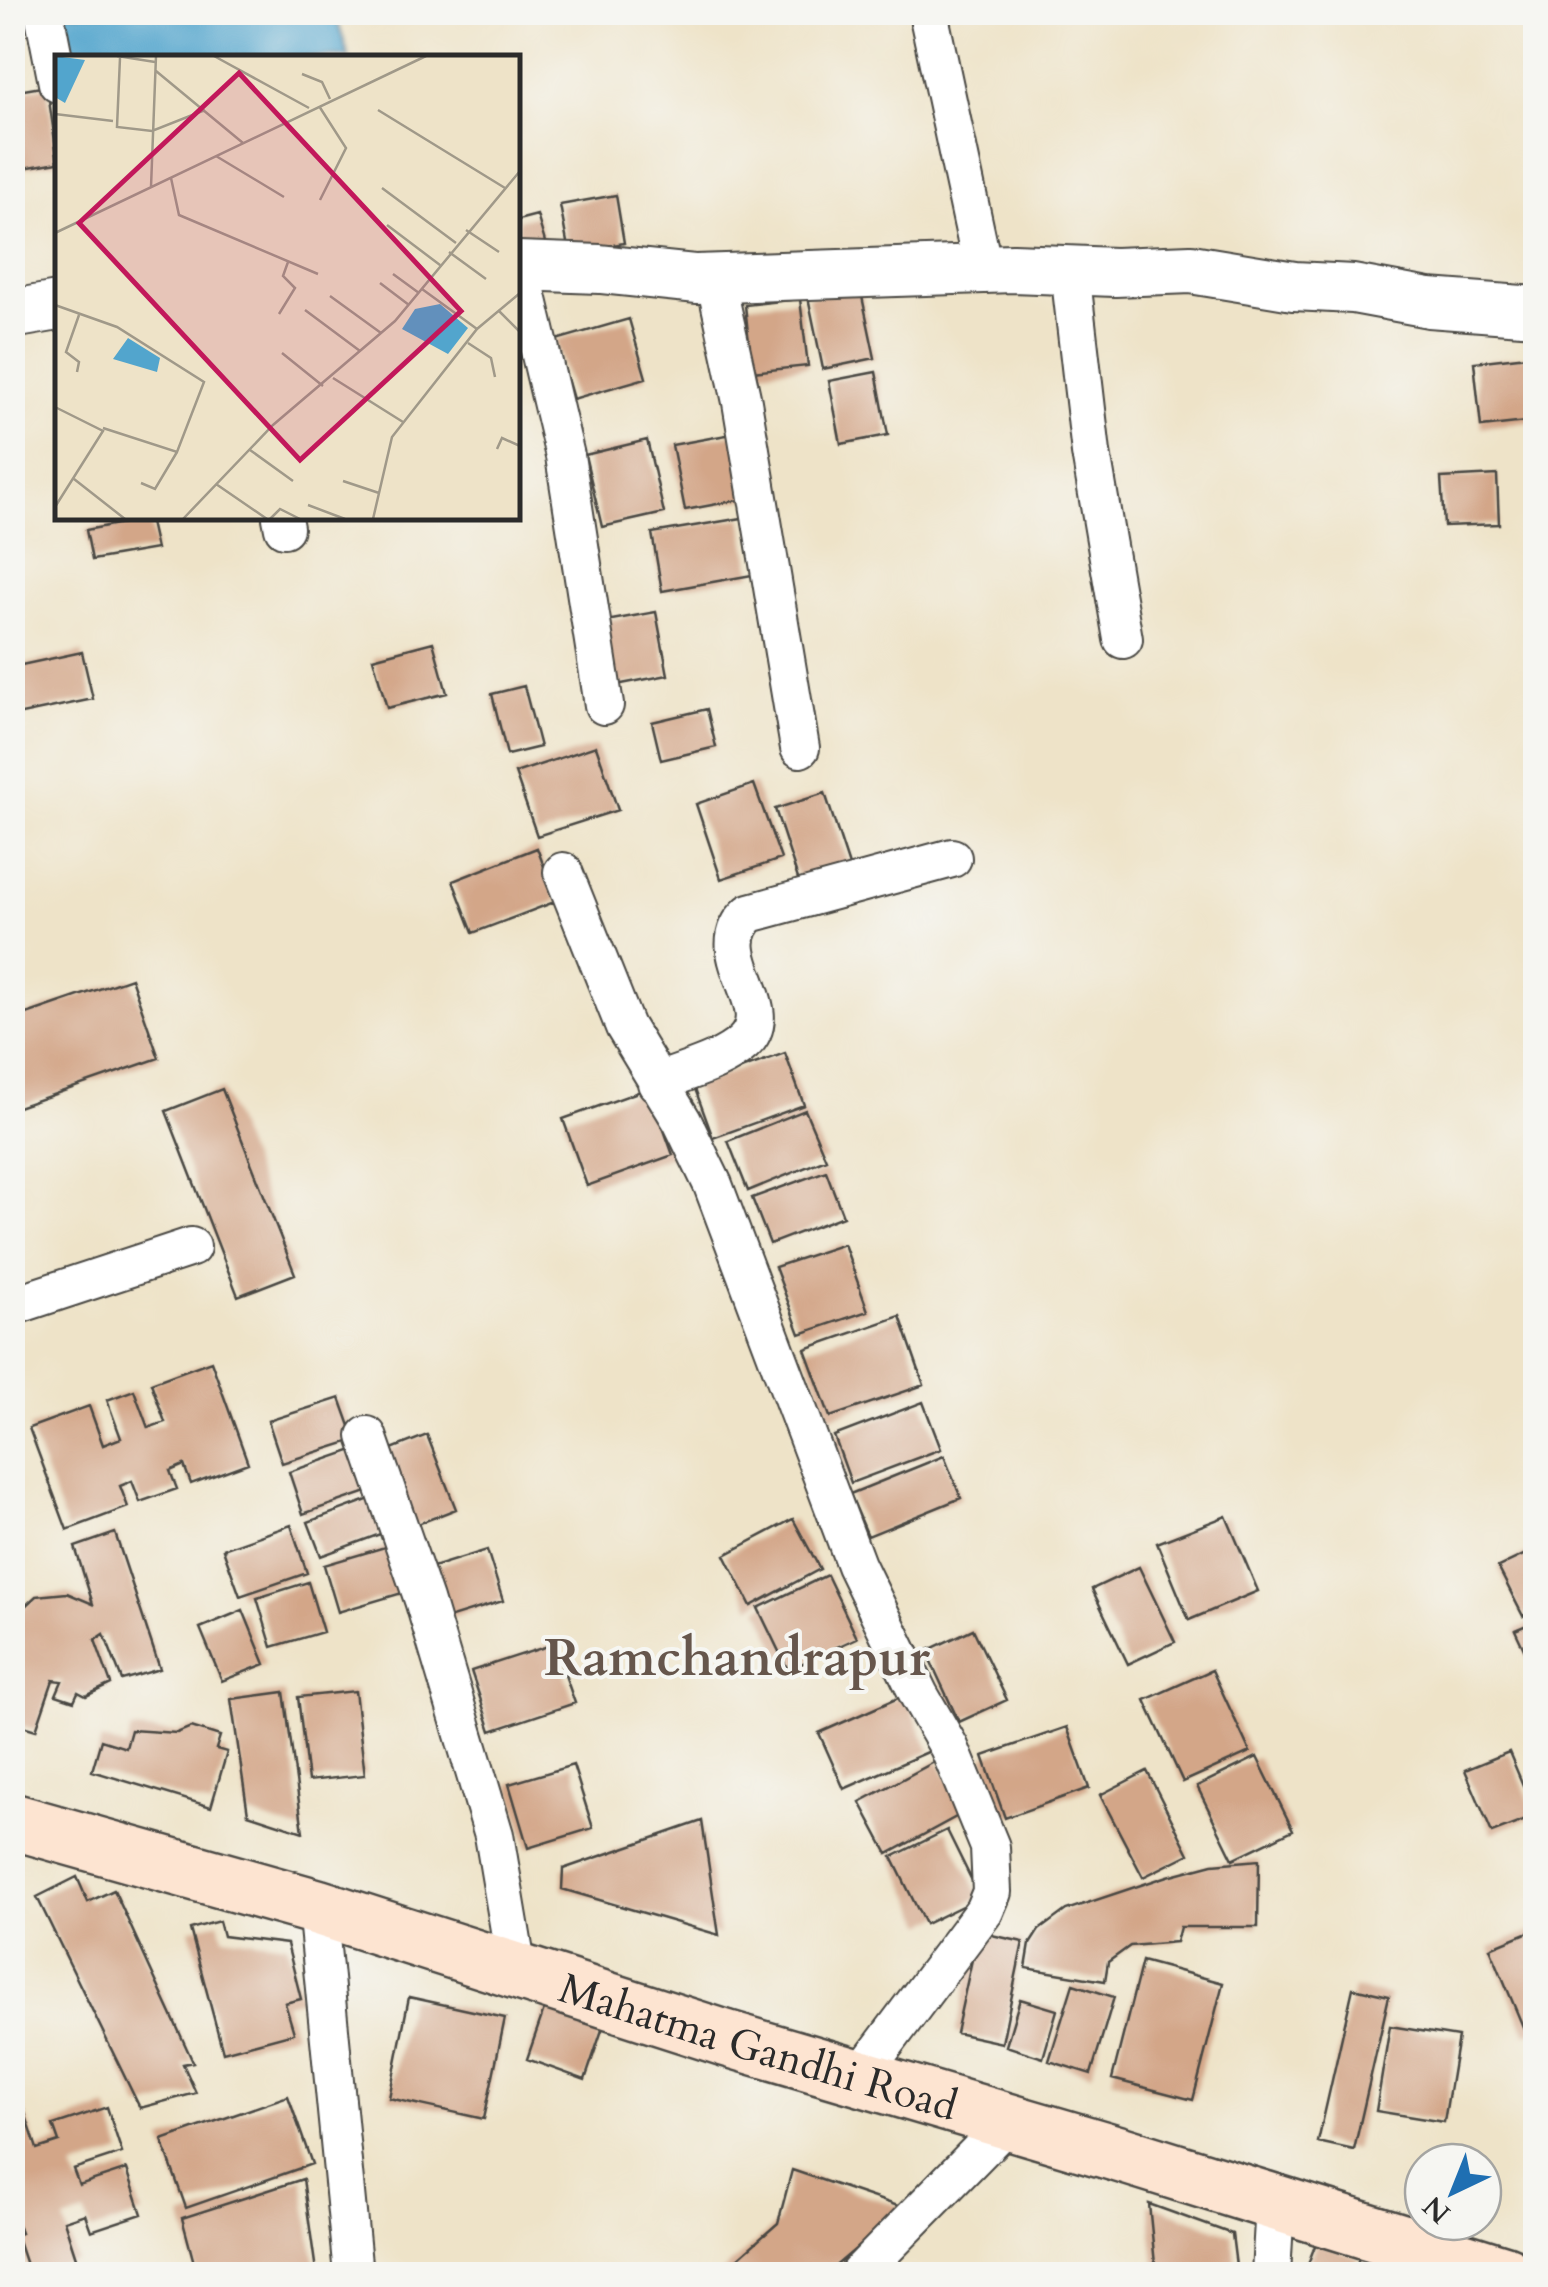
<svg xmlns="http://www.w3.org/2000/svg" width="1548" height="2287" font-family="Cardo,serif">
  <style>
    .water { fill: #52a5cd; stroke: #3e687c; stroke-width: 2.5 }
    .building { fill: #d3a688 }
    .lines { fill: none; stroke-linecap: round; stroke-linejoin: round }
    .minor-casing { stroke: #484743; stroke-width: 42 }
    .tertiary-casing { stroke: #484743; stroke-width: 52 }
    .secondary-casing { stroke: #484743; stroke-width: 60 }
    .minor { stroke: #fff; stroke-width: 38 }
    .tertiary { stroke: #fff; stroke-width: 48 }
    .secondary { stroke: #fde4d1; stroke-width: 55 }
    .labels { text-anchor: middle; stroke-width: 8; stroke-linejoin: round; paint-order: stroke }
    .street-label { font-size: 42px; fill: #2b2b2b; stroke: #f6f6f2 }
    .district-label { font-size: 52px; font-weight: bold; fill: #66564c; stroke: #f6f6f2 }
    .inset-road { fill: none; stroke: #a09989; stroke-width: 2.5 }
    .view { fill: #c2185b; fill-opacity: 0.15; stroke: #c2185b; stroke-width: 5 }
    .inset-edge { fill: none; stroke: #2b2b2b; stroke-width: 5 }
  </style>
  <rect width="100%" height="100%" fill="#f6f6f2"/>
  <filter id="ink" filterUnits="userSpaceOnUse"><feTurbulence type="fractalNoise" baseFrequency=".01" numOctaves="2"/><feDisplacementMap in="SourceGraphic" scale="20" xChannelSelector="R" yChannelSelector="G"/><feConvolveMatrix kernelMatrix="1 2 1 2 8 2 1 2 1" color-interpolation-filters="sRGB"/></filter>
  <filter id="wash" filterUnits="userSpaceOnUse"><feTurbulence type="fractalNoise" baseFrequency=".0048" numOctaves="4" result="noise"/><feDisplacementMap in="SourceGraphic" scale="40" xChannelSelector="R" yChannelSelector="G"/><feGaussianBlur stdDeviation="2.25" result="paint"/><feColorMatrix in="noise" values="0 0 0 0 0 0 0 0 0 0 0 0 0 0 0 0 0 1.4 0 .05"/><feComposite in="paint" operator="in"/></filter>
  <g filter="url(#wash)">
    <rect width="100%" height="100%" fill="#eee3c8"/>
    <path class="water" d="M62,13h273l14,44h-281z"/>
    <g id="blocks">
      <path class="building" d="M47,86l11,76 -46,8v-78z
        M616,195l8,48 -55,10 -9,-48z
        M537,215l11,37 -30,8v-40z
        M860,287l15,71 -52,11 -15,-72z
        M800,299l8,67 -56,6 -7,-67z
        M629,319l17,59 -73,21 -17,-59z
        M1528,356l7,65 -54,6 -7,-65z
        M876,372l12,63 -47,9 -12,-63z
        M743,432l12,65 -70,13 -13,-65z
        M647,440l17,73 -62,14 -17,-72z
        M1497,475l2,49 -55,2 -3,-48z
        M149,518l7,31 -64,11 -6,-30z
        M742,518l10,57 -90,16 -10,-58z
        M656,612l12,63 -62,12 -11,-64z
        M433,642l14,51 -60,15 -14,-50z
        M82,652l11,47 -81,17v-49z
        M524,686l16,61 -33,8 -15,-61z
        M707,709l9,38 -55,13 -9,-38z
        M596,746l22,64 -81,26 -22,-63z
        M754,784l27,75 -60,20 -25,-75z
        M825,793l24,73 -50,16 -24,-73z
        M537,848l20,53 -84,32 -20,-52z
        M131,978l28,80 -147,51v-90z
        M785,1053l19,52 -91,33 -19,-52z
        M649,1088l24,67 -86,31 -24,-67z
        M222,1089l73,185 -57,22 -72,-185z
        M805,1110l21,49 -78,32 -20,-50z
        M826,1171l17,45 -73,28 -18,-46z
        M844,1244l24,67 -68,23 -25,-67z
        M900,1316l24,69 -94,32 -25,-68z
        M211,1361l37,102 -57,21 -7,-19 -14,6 7,18 -37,13 -8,-21 -12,5 8,21 -61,23 -38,-102 60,-22 14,39 18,-7 -14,-38 27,-10 14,38 17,-6 -14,-39z
        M340,1398l15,42 -73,23 -14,-42z
        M923,1402l18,47 -90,34 -17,-47z
        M427,1435l29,74 -43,17 -29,-74z
        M356,1449l14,42 -67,23 -14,-42z
        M944,1456l17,42 -93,38 -18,-42z
        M370,1499l13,34 -62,23 -13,-34z
        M1226,1516l32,75 -69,29 -32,-77z
        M793,1519l27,50 -69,37 -26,-51z
        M291,1525l16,48 -67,23 -17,-47z
        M115,1533l45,136 -38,11 -18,-46 -9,6 16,44 -25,12 -8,-4 -4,9 -18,-6 6,-14 -9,-1 -17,50 -20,-6 -4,9v-101l10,-23 14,-13 31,-3 26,11 -18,-57z
        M395,1544l14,47 -71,21 -14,-47z
        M1536,1549v61l-13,6 -25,-49z
        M487,1550l16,51 -61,19 -16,-51z
        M1139,1567l36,75 -47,22 -36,-75z
        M827,1575l30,63 -69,32 -30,-62z
        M308,1582l15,50 -51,15 -15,-49z
        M243,1610l22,54 -43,17 -22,-53z
        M1536,1621v54l-21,-45z
        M973,1629l34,71 -48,22 -33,-71z
        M554,1644l21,59 -84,28 -20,-60z
        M1212,1670l38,82 -67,30 -38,-82z
        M355,1691l10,84 -57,6 -10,-84z
        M284,1692l19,140 -55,-18 -17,-115z
        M905,1695l25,56 -86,38 -25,-56z
        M191,1727l29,9 -4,13 11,3 -16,55 -119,-36 9,-31 25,8 5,-18 46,3z
        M1067,1727l22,61 -84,30 -22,-62z
        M1509,1752l27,64 -44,17 -27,-63z
        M1257,1757l36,73 -60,29 -36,-73z
        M938,1760l29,51 -79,43 -28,-52z
        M573,1765l20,63 -65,20 -19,-64z
        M1147,1771l42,83 -46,23 -43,-82z
        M702,1821l17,114 -157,-46 1,-20z
        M947,1830l33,67 -55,27 -33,-67z
        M1259,1860l-1,67h-78l-4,15 -46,4 -22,16 -3,19 -79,-13 4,-24 9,-14 27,-20 102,-34 45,-12z
        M77,1877l11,25 26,-12 79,172 -10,2 13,29 -56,15 -103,-211z
        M219,1921l4,15 64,8 14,55 -16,4 9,30 -71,19 -33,-123z
        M1536,1929v101l-10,4 -36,-86z
        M978,1932l45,10 -21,101 -46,-10z
        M1142,1961l81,22 -30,117 -81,-21z
        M1073,1984l41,13 -23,77 -42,-13z
        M1353,1988l36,8 -35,154 -36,-8z
        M409,1997l96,21 -21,101 -95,-21z
        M1020,1999l37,11 -14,48 -37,-12z
        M546,2004l58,20 -19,56 -58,-21z
        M1390,2026l68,11 -14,85 -68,-11z
        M288,2096l24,68 -126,44 -24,-68z
        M22,2104l15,45 22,-7 -6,-17 54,-18 15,46 -49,16 6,16 48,-16 15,45 -51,17 -6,-17 -21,7 13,40 -43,13h-5l-13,-39 5,-2 -9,-26v-100z
        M792,2170l112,38 -78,66h-106l58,-51z
        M303,2179l13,92 -8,3h-111l-15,-56z
        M1149,2204l83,30 5,40h-81z
        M1316,2243l43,15 -6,16h-49z"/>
    </g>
  </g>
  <g filter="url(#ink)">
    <use href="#blocks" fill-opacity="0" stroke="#484743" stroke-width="2.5"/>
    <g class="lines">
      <g class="minor-casing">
        <path id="minor" d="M44,12l14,71
          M928,12l55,257
          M520,266l45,190 39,249
          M1070,271l21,182 32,186
          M715,278l27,124 58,346
          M282,518l2,10
          M563,872l62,155 57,94 31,64 143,380 63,130 30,52 41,100 2,45 -8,19 -125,167
          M657,1083c28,-12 64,-20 86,-40 40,-36 -38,-89 7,-130l202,-55
          M12,1306l179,-59
          M367,1436l57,164 70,235 23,136
          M317,1907l36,367
          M859,2274l149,-152
          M1271,2274l4,-70"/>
      </g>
      <g class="tertiary-casing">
        <path id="tertiary" d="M518,266l82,3 96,10 317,-11 102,4 76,-3 103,17 59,3 76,14 107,8
          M12,314l46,-8"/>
      </g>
      <g class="secondary-casing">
        <g id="secondary">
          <path id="s1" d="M12,1821l305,86 408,131 394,116 386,120"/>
        </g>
      </g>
      <use href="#minor" class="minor"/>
      <use href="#tertiary" class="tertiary"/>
      <use href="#secondary" class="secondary"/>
    </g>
  </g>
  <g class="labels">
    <g class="street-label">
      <text dy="15" stroke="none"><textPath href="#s1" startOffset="780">Mahatma Gandhi Road</textPath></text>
    </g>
    <g class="district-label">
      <text x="737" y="1675">Ramchandrapur</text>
    </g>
  </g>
  <g transform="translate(55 55)">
    <rect width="465" height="465" fill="#eee3c8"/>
    <path d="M0,1l30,4 -20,43 -10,-6zM385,249l28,24 -20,26 -46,-25 13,-20zM73,283l32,20 -3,14 -44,-13z" fill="#52a5cd"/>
    <path class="inset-road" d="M62,1l38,6M159,1l95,52M65,3l-3,69 35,4 53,-21M101,16l87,72M247,19l20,8 8,17M264,51l27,42 -26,52M323,55l127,78M0,59l58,7M161,101l68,41M116,123l8,37 139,59M96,132l5,-131M327,133l74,55M332,170l53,40M411,175l33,22M0,178l371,-177M394,197l37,27M338,219l26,19M325,228l29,22M367,234l55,40M275,241l51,37M0,250l62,22 87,55 -27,70 -74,-24M250,255l55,41M443,255l22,22M224,259l16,-26 -12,-12 5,-14M413,288l23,15 4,19M227,298l41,33M22,317l2,-10 -13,-10 13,-37M278,323l70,44M0,352l48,24 -48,76M442,394l5,-11 18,8M195,395l43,31M19,424l51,40M288,426l36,12M86,428l14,6 22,-37M161,429l51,35M253,450l37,14M128,464l90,-94 122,-104 125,-150M215,464l10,-10 20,10M318,464l19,-82 85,-108 43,-36"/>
    <path class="view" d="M184,18l222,238 -161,149 -221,-237z"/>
    <rect width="465" height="465" class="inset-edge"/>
  </g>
  <rect width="1548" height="2287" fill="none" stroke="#f6f6f2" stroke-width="50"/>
  <g transform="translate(1453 2192) rotate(223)"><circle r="48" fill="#f6f6f2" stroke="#a5a5a2" stroke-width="2.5"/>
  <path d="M0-8L18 38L0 25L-18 38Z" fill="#1f6fb2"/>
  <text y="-15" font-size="28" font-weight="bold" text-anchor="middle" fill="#2b2b2b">N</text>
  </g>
</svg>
